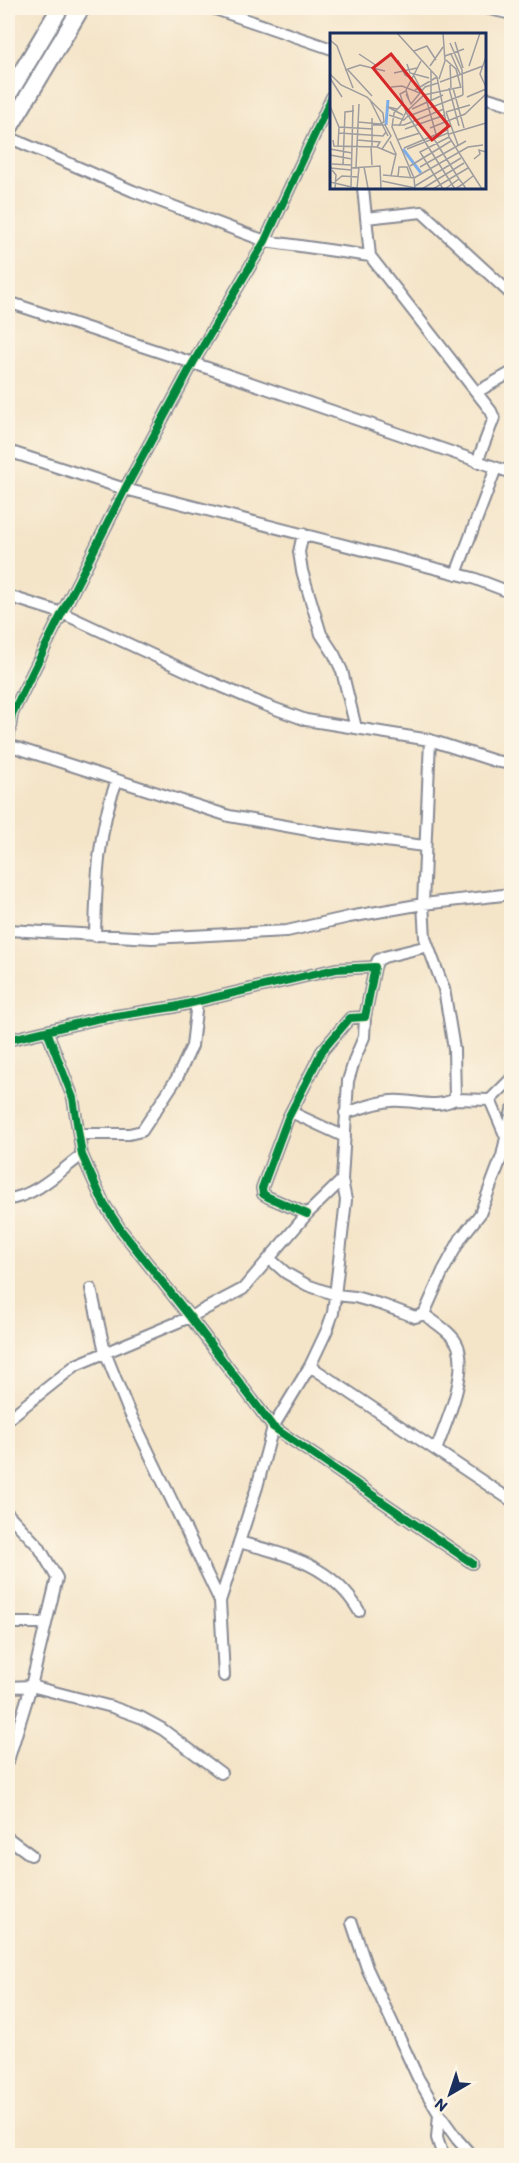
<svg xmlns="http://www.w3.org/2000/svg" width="519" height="2163" font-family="Itim,sans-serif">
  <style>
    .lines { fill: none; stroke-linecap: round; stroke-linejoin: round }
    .street-casing { stroke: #888a93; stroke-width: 14 }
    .primary-casing { stroke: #888a93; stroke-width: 20 }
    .street { stroke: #fff; stroke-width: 10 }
    .primary { stroke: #fff; stroke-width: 16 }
    .cycleway-casing { stroke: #fcf5e5; stroke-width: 11 }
    .cycleway { stroke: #00873e; stroke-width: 8 }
    .inset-river { fill: none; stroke: #7eaee9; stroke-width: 3 }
    .inset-road { fill: none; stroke: #9d9c9e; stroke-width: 1.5 }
    .view { fill: #d62828; fill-opacity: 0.15; stroke: #d62828; stroke-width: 3 }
    .inset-edge { fill: none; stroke: #1b2f5e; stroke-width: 3 }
  </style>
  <rect width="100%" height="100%" fill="#fcf5e5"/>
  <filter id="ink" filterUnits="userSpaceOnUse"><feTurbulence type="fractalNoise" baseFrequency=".0167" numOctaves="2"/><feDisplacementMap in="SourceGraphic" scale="12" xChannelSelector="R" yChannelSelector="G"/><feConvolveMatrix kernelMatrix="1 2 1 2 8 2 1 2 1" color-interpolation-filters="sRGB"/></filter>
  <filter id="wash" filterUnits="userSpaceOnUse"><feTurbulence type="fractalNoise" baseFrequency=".008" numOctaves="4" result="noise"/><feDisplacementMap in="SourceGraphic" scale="24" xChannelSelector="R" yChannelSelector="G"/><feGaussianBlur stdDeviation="1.35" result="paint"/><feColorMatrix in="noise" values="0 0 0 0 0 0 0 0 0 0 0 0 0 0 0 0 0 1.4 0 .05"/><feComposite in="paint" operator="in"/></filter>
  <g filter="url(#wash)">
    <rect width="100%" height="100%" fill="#f4e4c8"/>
  </g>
  <g filter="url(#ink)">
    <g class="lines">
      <g class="street-casing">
        <path id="street" d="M212,8l120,41
          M485,8l27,6
          M484,97l28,8
          M8,137l125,54 132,50 105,15
          M363,188l7,68 121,155 3,7 -17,44
          M366,218l56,-6 90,83
          M8,302l185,61 319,110
          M477,392l35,-20
          M8,451l117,38 348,89 39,15
          M303,534l-4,18 3,19 19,63 13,20 8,17 14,57
          M456,574l40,-106
          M8,596l54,17 142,66 61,26 41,15 124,20 65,21 17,3
          M430,740l-7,164 2,34 19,51 10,60 1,50 35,1 22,-22
          M8,741l4,-27 50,-101 63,-124 68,-126 72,-122 67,-144
          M8,745l221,71 102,18 93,12
          M8,930l144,8 135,-7 62,-14 74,-13 89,-10
          M95,936c1,-52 3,-107 22,-156
          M375,967l3,-7 6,-3 44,-11
          M47,1031l26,67 9,57 22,49 17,26 69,87 83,110 199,136
          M8,1040l88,-21 78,-12 162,-38 39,-2 -10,50 -15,1 -28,33 -9,18 -25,49 -26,70 1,6 5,3 39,17
          M490,1100l15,35
          M291,1112l54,25
          M345,1113c15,-4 31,-11 46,-12 23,-2 43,9 64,-2
          M79,1134h50l13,-3 35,-53 15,-32 5,-44
          M8,1199c28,-3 52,-28 74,-44
          M270,1259l16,14 21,12 29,10 19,2 28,8 32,12 9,-3 19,-43 18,-33 19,-24 22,-58 10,-46
          M91,1289l14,63 22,55 93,194 4,75
          M424,1314c11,9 29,19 34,32 10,29 -12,77 -22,104
          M310,1366l202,135
          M8,1419l68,-54 114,-48 53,-28 64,-75 35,-34 6,-99 7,-23 9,-21 1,-20
          M8,1514l31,33 18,31 -26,108 -23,75
          M239,1542c49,13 93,23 120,69
          M220,1601l37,-114 16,-60 37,-61 17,-36 6,-17 13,-113 -4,-20
          M8,1623h38
          M8,1687l23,-1 81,21 28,10 22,12 59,44
          M8,1838l23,17
          M352,1923l15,45 51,110 21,36 18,25 15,17
          M439,2114l-2,24 6,18"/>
      </g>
      <g class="primary-casing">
        <path id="primary" d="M8,95l52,-87
          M8,130l73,-122"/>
      </g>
      <use href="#street" class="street"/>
      <use href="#primary" class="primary"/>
      <g class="cycleway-casing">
        <path id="cycleway" d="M8,741l4,-27 50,-101 63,-124 68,-126 72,-122 67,-144
          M47,1031l26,67 9,57 22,49 17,26 69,87 83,110 199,136
          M8,1040l88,-21 78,-12 162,-38 39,-2 -10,50 -15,1 -28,33 -9,18 -25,49 -26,70 1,6 5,3 39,17"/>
      </g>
      <use href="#cycleway" class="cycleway"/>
    </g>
  </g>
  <g transform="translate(330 33)">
    <rect width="156" height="156" fill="#f4e4c8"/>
    <path class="inset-river" d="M56,92l2,-25M73,116l18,24"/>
    <path class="inset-road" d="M67,0l40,44 12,60 33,52M0,7l7,6 16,42M125,9l8,26M120,10l12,27 1,25M84,18l13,-5 9,14M29,21l18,12M121,21l9,20M115,23l19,-7M156,24l-6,17 6,13M68,27l7,15 6,3M116,27l10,9 5,19M77,31l3,9 19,5M120,32l1,23M100,33l13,-19M139,33l11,-33M15,37l15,-5 25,6M18,37l24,26M64,40l23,-5M0,41l11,11 26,12 16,16 1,9 -4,2 -22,-2M83,41l9,17M0,45l12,19M109,46l6,-18 -2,-28M110,49l43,-16M61,54l11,-1 18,7M119,55l10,38M123,55l11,40M85,57l22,-13M76,61l5,10 14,-17 13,-4M95,62l11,39M137,64l19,-8M40,67l18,36M79,67l-3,-10 15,-29M101,68v-30M0,73l9,21 34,2M67,76l-9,-2 15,8M82,76l31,-14M116,79l12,33M116,79l24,-7M59,82l15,5 5,-5M79,83l54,-21M43,92h12l6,11 -9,13M62,92h12l40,-16M69,93l7,-14 -6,-18 6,-3M100,95l35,-14 21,-20M75,96l40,-14M9,100l44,3 3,-4M119,101l37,-11M104,106l25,40M3,107l1,6 43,1 19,8M27,107l23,2 -3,5M67,107l23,-7M60,108l6,13 -5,22M8,113l1,-19M41,114l1,18M42,114v-29M74,115l43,-18M0,116l22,4M77,116l41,-16M0,122l22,4M144,126l6,-5 -1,-4 7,2M2,131l19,1M13,131l2,-52 9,-1M80,133l41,-25M26,134l3,-63M34,134l4,21M90,134l46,-26M0,135l21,2M21,135l29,-2 1,23M2,137l4,5 -1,14M53,142l31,3 -22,-51 2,-14 9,-10M68,144l1,-10h8l4,11M6,148l6,-5 16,1M52,148l33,7M0,149l30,7M85,153l46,-28M21,154l2,-82M27,155l2,-21M85,156l-1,-11 54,-31 15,-2M92,156l42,-26M103,156l35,-21M113,156l-23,-37 29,-15M115,156l14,-10 4,5 -8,5M125,156l-49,-77 18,-17 37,-8M136,156l-3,-5 10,-8"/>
    <path class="view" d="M61,21l58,72 -17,14 -59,-72z"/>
    <rect width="156" height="156" class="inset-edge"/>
  </g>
  <rect width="519" height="2163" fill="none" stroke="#fcf5e5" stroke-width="30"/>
  <g transform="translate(450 2094) rotate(219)" stroke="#fcf5e5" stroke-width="4.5" paint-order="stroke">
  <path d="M0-4.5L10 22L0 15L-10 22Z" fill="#1b2f5e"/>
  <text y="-9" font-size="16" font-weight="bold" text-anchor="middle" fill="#1b2f5e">N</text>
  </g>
</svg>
